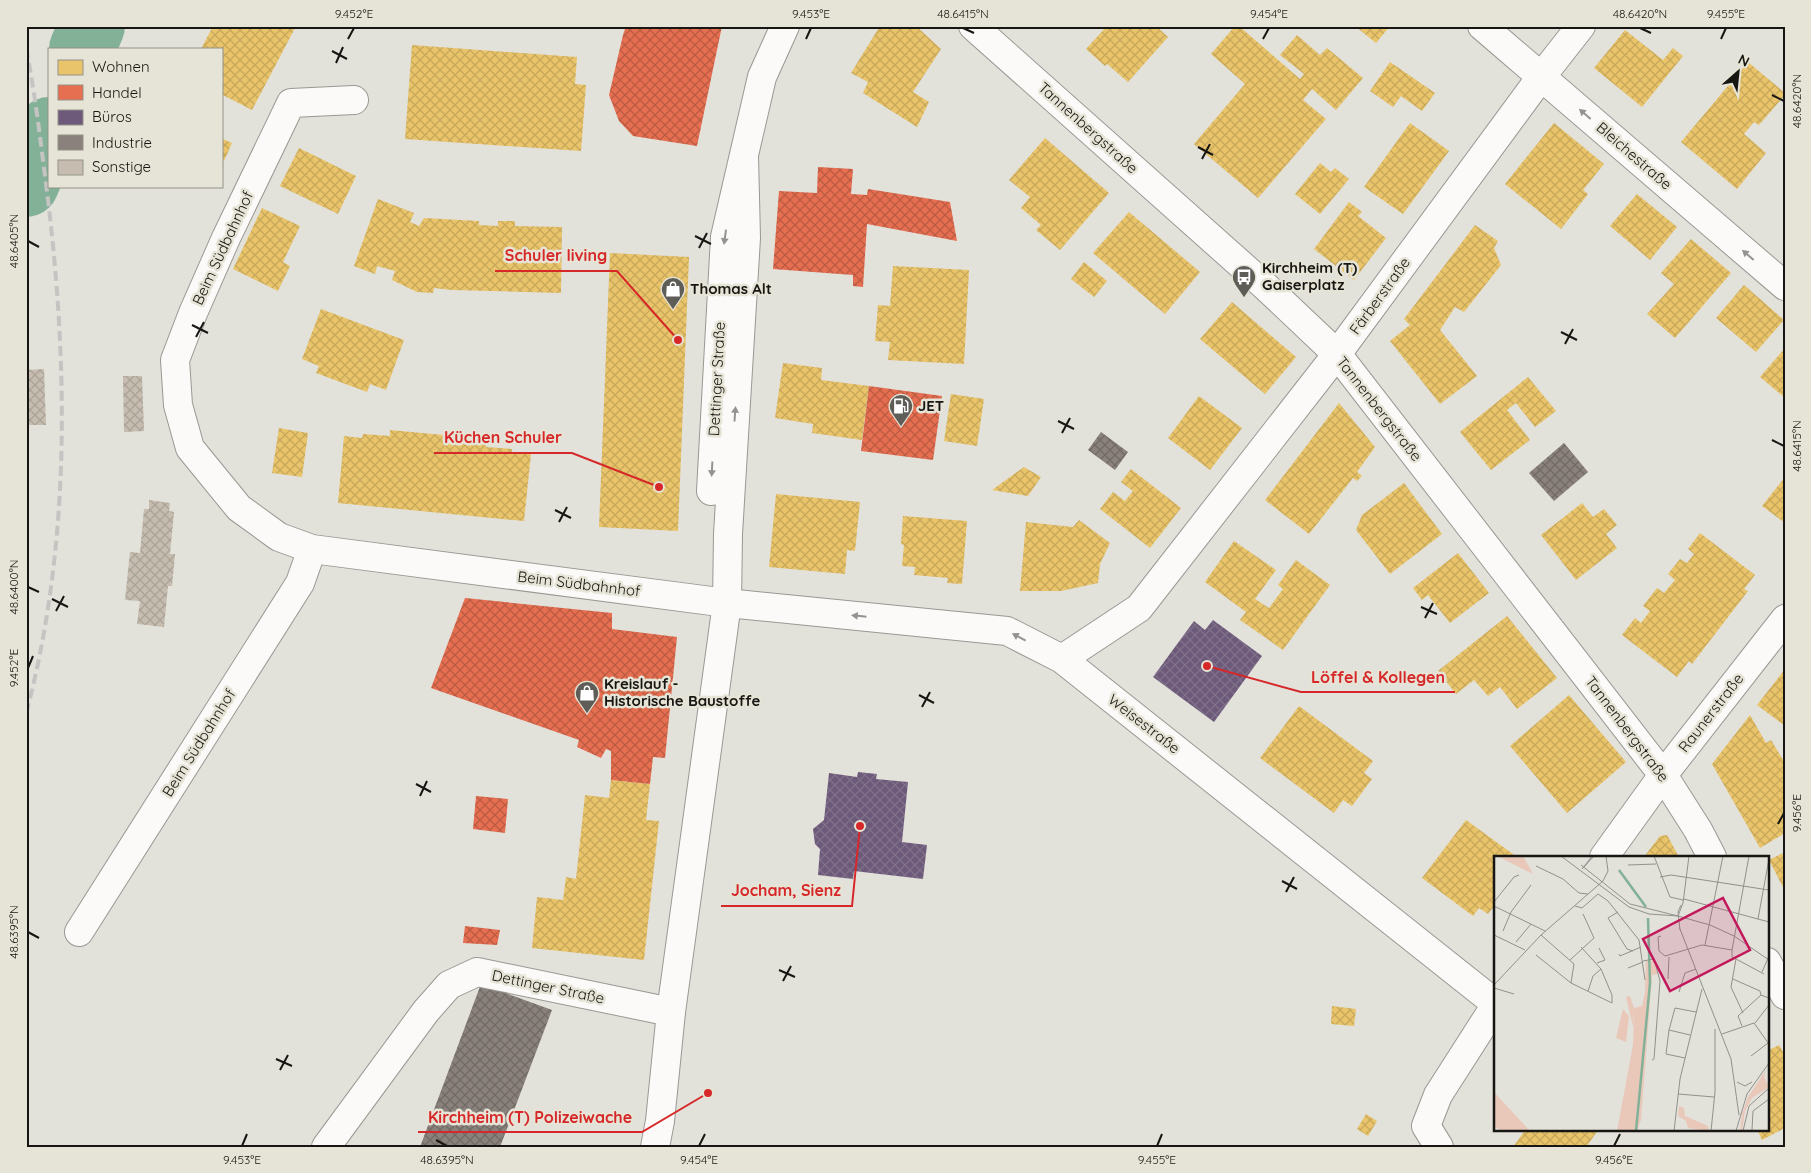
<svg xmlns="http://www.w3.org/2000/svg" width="1811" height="1173" font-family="Quicksand,sans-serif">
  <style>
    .homes { fill: url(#homes-cross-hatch) }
    .shops { fill: url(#shops-cross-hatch) }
    .offices { fill: url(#offices-cross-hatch) }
    .industry { fill: url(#industry-cross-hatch) }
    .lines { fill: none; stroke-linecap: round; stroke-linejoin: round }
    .river { stroke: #82b198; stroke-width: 66 }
    .building { fill: url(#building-cross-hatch) }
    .minor-casing { stroke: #999893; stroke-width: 30 }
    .tertiary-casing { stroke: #999893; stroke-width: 30 }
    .secondary-casing { stroke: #999893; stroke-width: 30 }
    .minor { stroke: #fbfaf9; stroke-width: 28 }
    .tertiary { stroke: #fbfaf9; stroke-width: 28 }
    .secondary { stroke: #fbfaf9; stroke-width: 28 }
    .rail { stroke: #c5c4c2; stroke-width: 4; stroke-dasharray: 10 5; stroke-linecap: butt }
    .oneway { fill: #949391 }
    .ticks { fill: none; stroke: #171612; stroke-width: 2 }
    .labels { text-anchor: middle; stroke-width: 5; stroke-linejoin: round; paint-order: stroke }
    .street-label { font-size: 15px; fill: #171612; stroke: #e6e4d6 }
    .poi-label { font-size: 15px; font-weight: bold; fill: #171612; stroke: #e6e4d6; text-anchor: start }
    .inset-river { fill: none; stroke: #82b198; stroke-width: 2.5 }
    .inset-road { fill: none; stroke: #91908a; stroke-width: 1 }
    .view { fill: #c2185b; fill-opacity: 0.15; stroke: #c2185b; stroke-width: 2.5 }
    .inset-edge { fill: none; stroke: #171612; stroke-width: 2.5 }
    .leader { fill: none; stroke: #d62828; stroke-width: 2 }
    .callout-dot { fill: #d62828; stroke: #e6e4d6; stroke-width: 2 }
    .callout-label { font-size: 16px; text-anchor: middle; font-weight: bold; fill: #d62828; stroke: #e6e4d6; stroke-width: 5; stroke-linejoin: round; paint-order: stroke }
    .neatline { fill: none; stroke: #171612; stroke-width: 2 }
    .ticks-label { font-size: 12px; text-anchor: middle; fill: #171612 }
  </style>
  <defs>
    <pattern id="homes-cross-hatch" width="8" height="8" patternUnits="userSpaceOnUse" patternTransform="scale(1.25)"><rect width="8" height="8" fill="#e9c46a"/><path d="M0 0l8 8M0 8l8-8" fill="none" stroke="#c7a85b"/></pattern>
    <pattern id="shops-cross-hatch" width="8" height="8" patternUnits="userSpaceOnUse" patternTransform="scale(1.25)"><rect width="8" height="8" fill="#e76f51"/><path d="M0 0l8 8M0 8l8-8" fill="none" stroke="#ba5a42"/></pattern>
    <pattern id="offices-cross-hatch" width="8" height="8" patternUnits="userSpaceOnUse" patternTransform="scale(1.25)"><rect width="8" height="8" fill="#6d597a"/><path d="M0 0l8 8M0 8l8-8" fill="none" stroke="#80718a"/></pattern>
    <pattern id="industry-cross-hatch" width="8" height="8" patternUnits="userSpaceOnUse" patternTransform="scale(1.25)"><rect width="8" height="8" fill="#8a817c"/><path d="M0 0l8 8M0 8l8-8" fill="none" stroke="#706964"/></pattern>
    <pattern id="building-cross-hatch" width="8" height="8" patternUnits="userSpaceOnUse" patternTransform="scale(1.25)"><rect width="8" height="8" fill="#c6bdb0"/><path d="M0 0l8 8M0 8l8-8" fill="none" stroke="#a9a296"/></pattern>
  </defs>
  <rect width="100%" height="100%" fill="#e2e1da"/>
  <path class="homes" d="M213,26h79l3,2 -43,82 -31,-16v-45h-20z
    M880,26h36l25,23 -28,43 16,10 -12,25 -54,-34 5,-11 -17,-9z
    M1107,26h49l12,11 -40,45 -21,-18 -2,2 -19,-17z
    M1235,26h4l61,53 4,-5 -24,-19 17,-20 23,20 7,-7 36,30 -27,32 -24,-21 -9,11 23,19 -68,79 -64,-54 51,-60 -34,-30z
    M1355,26h35l-14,17z
    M1625,30l38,30 10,-12 10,8 -41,51 -48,-39z
    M412,45l165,12 -2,27 11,1 -5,66 -176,-12z
    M1390,62l45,31 -13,18 -21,-15 -8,11 -23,-16z
    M1748,62l37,31v2l-26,30 -5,-3 -10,12 22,19 -29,36 -56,-47z
    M1410,123l39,28 -46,63 -39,-27z
    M1554,123l50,41 -21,26 5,4 -27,35 -56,-45z
    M221,138l11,5 -8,18 -3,-2z
    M1045,138l64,55 -49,57 -24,-20 5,-5 -20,-17 9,-11 -21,-17z
    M299,148l57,28 -18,38 -58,-28z
    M1320,163l11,9 4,-4 14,11 -29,35 -25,-20z
    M1637,194l40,33 -27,33 -40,-34z
    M378,199l36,14 -4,9 9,4 5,-8 55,3v4l19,1v-5h17v5l47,1 -1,66 -109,-3 -18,-2 -1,5 -16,-1 -25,-12 3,-9 -18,-5 -2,8 -21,-8z
    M1349,202l13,10 -4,4 28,22 -32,42 -40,-31z
    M262,208l38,18 -17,36 7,4 -12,25 -45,-22z
    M1129,212l71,60 -35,42 -72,-61z
    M1475,225l23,16 -4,7 7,17 -37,47 -9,-5 -15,23 37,46 -37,28 -50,-63 20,-16 -6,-6z
    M1691,239l40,34 -56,65 -28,-24 27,-30 -13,-11z
    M610,253l79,4 -11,274 -79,-4z
    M1084,262l23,19 -13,16 -23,-18z
    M893,266l76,4 -5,94 -76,-4 2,-18 -15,-1 3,-36 12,1z
    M1744,285l40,35 -28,32 -40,-34z
    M1232,302l64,55 -31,37 -65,-55z
    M321,309l83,31 -18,50 -16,-6 -3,8 -51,-19 3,-7 -17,-7z
    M1785,348v50l-25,-21z
    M783,363l39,5 -1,12 48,6 -7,54 -50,-7 1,-9 -38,-6z
    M1528,377l28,34 -21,16 -19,-24 -9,7 23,30 -39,30 -31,-38z
    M951,394l33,5 -7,47 -33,-5z
    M1199,396l43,32 -32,42 -42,-32z
    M1339,403l36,44 -18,25 5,4 -5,5 -4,-3 -44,56 -44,-34z
    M279,428l29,5 -6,44 -30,-4z
    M390,430l97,9 -1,8 26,2v4l19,1 -7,67 -186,-18 6,-67 18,2 1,-4 27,2z
    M1024,467l17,10 -13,19 -36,-6z
    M1131,469l50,39 -31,40 -50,-39 13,-17 12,9 8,-10 -12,-9z
    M1785,477v46l-23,-17z
    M1404,483l38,51 -52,40 -34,-44 6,-15z
    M776,494l84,8 -5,49 -8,-1 -2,24 -76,-7z
    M1582,503l11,14 11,-8 13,16 -11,9 11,14 -41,32 -35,-45z
    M903,516l64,5 -5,63 -15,-1 1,-5 -34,-3 1,-8 -13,-1 2,-21 -3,-1z
    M1079,520l31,23 -10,21 -2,19 -37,8h-41l6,-69 47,5z
    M1700,533l55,42 -11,14 4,2 -56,73 -3,-3 -12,16 -55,-42 13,-17 6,5 9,-12 -7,-5 14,-18 7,5 11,-13 -7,-6 12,-15 7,4 7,-9 -6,-5z
    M1234,541l42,29 -21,29 14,9 14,-19 -5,-4 18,-25 34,25 -47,65 -43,-30 6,-8 -41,-30z
    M1458,553l31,40 -39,30 -22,-28 -6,5 -9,-12z
    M1507,616l50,62 -40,31 -17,-22 -12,9 -14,-16 -18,14 -18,-23z
    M1785,669v57l-28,-21z
    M1569,695l57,67 -59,51 -57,-67z
    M1299,706l74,55 -9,12 8,6 -20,27 -9,-6 -9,13 -74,-55z
    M1750,715l16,28 5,-3 14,23v70l-25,15 -48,-84z
    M611,780l39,4 -4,36 13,1 -15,139 -112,-12 5,-51 26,3 3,-23 10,2 9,-84 24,3z
    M1466,820l51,37h-22v48l-7,9 -9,-6 -6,8 -51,-38z
    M1667,835l12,22h-35l16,-21z
    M1785,852v39l-16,-31z
    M1332,1006l24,3 -2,17 -23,-2z
    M1779,1045l6,10v73l-23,12 -5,-11h10v-78z
    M1366,1114l11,7 -9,15 -11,-7z
    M1526,1129h73l-13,18h-73z"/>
  <path class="shops" d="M626,26h96l-25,120 -64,-10 -14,-15 -10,-26 14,-60z
    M818,167l35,2 -2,25 16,1 1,-6 82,13 7,39 -90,-17 -4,63 -10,-1v-11l-80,-6 6,-78 38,2z
    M869,386l73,10 -9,64 -72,-9z
    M465,598l147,15v16l65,8 -12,121 -12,-1 -3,27 -39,-4v-29l-5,-2 -5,9 -24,-11 2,-7 -148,-52z
    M476,796l32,3 -3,34 -32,-4z
    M465,926l35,4 -3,15 -34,-2z"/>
  <path class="offices" d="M1213,620l49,36 -48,66 -61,-45 41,-56 11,9z
    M858,772l19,2 -1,5 32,3 -6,60 25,3 -4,34 -69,-8 -1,8 -35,-4 2,-26 -5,-5 -2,-15 11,-9 5,-47 28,4z"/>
  <path class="industry" d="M1101,432l27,20 -13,18 -27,-20z
    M1564,443l24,29 -34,29 -25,-28z
    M481,984l71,26 -52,137h-80z"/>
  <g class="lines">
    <path class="river" d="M82,49l10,-23
      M26,184l23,-54"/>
  </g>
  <path class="building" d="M44,369l2,56h-19l-1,-55z
    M123,376h19l2,55 -20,1z
    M149,500l21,3 -1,8 5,1 -4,42h5l-3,32h-4l-4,41 -27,-3 3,-23 -15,-1 5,-48 10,1 4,-44h5z"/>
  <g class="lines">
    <g class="minor-casing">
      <path id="minor" d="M1482,26l303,260
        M354,100l-63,3 -65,135 -33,75 -18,47 3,45 12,43 49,60 40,29 33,12 415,54 280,28 55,28 433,344
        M1062,659l77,-51 198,-254 204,-277 40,-51
        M1604,857l59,-82 122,-156
        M79,932l221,-349 12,-34
        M326,1147l100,-136 23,-26 28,-13 194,40
        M1439,1147l-13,-21 12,-31 57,-89"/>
    </g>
    <g class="tertiary-casing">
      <path id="tertiary" d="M973,26l292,260 72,68 326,421 35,55 14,27
        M1767,962l18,33"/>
    </g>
    <g class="secondary-casing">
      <path id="secondary" d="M711,491l14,-254 37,-160 23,-51
        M655,1147l5,-26 11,-109 56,-409 1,-69 18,-296 -2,-82"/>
    </g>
    <use href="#minor" class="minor"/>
    <use href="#tertiary" class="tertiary"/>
    <use href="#secondary" class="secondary"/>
    <path class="rail" d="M26,48c8,40 13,80 18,120 24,181 29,369 -18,546"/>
  </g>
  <defs><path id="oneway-solid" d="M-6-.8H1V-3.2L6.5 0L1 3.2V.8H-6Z" transform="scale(1.25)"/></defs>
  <g class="oneway">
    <use href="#oneway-solid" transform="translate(1585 114) rotate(-139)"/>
    <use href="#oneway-solid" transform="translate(725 237) rotate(98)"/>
    <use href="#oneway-solid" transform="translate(1748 255) rotate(-139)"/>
    <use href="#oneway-solid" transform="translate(735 414) rotate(-86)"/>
    <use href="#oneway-solid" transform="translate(712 469) rotate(93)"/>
    <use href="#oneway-solid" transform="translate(859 616) rotate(-174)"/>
    <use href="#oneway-solid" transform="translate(1019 637) rotate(-152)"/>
  </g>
  <path class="ticks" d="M963,28l11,5M1640,28l11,5M348,39l6,-11M806,39l5,-11M1263,39l6,-11M1721,39l5,-11M332,51l15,8M336,63l7,-16M1772,95l12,6M1198,147l15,8M1202,159l8,-15M695,236l16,8M28,241l11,6M699,248l8,-15M192,325l16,8M1561,332l16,8M196,337l8,-15M1565,344l8,-15M1058,421l16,8M1062,433l8,-15M1772,440l12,6M555,510l16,8M559,522l8,-15M28,587l11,5M52,599l16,8M1421,607l16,7M56,611l8,-15M1425,618l8,-15M28,668l5,-12M919,695l15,8M922,707l8,-15M416,784l15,8M420,796l7,-15M1778,824l6,-11M1282,881l15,8M1286,892l8,-15M28,932l11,6M779,970l16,7M783,981l8,-15M276,1059l16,7M280,1070l8,-15M436,1140l11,6M242,1146l5,-12M699,1146l6,-12M1157,1146l5,-12M1614,1146l6,-12"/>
  <defs>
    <g id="bus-pin" transform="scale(1.25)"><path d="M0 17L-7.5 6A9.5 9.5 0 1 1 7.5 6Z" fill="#5e5d58" stroke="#e6e4d6"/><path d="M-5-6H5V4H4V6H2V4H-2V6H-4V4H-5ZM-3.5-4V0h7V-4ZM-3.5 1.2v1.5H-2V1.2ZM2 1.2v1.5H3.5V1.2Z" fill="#fff"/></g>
    <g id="shop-pin" transform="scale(1.25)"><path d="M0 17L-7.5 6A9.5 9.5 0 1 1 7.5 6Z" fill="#5e5d58" stroke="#e6e4d6"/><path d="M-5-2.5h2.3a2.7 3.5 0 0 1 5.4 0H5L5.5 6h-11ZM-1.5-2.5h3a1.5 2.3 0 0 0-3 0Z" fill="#fff"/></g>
    <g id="fuel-pin" transform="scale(1.25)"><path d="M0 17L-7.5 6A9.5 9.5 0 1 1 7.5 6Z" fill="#5e5d58" stroke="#e6e4d6"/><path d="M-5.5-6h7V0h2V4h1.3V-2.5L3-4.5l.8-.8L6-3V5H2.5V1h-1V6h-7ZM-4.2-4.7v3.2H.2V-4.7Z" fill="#fff"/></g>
  </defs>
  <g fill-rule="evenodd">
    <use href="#bus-pin" x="1244" y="277"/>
    <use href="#shop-pin" x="673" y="289"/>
    <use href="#fuel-pin" x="901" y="406"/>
    <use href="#shop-pin" x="587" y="693"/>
  </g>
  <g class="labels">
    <g class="street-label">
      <text transform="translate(1088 128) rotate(42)" y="5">Tannenbergstraße</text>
      <text transform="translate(1634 156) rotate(41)" y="5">Bleichestraße</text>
      <text transform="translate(223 248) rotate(-65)" y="5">Beim Südbahnhof</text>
      <text transform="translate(1380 296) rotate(-54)" y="5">Färberstraße</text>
      <text transform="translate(717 379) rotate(-87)" y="5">Dettinger Straße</text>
      <text transform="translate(1379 409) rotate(52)" y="5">Tannenbergstraße</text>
      <text transform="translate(579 584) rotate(7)" y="5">Beim Südbahnhof</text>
      <text transform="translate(1711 713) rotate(-52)" y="5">Raunerstraße</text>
      <text transform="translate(1144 724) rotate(38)" y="5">Weisestraße</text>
      <text transform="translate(1627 729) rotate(53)" y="5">Tannenbergstraße</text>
      <text transform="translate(199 743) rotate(-58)" y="5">Beim Südbahnhof</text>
      <text transform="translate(548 987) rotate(12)" y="5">Dettinger Straße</text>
    </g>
    <g class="poi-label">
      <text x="1262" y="273">Kirchheim (T)<tspan x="1262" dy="17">Gaiserplatz</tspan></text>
      <text x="690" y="294">Thomas Alt</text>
      <text x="918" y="411">JET</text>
      <text x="604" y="689">Kreislauf -<tspan x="604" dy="17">Historische Baustoffe</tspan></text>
    </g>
  </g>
  <g transform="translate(1494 856)">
    <rect width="275" height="275" fill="#e2e1da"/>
    <path d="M152,105h8l4,13 -6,1 -11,145 -4,11h-20l16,-86 1,-37 8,-2 3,-14zM129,153l6,7 -3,26 -10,-4zM272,214l-2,7 5,10 -17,11 -7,13 -3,20h-2l2,-17 6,-17zM0,236l36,39h-28l-8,-5zM185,250l5,2 1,8 23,10 1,5 -21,-3 -2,-7 -8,-5z" fill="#e9c8ba"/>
    <path d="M3,0h26l10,18zM136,140l4,12 -1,19 -7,-30z" fill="#e9c8ba"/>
    <path class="inset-river" d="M125,14l27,37M142,275l14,-148 -2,-65"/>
    <path class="inset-road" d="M67,0l68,51 20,7 29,2M160,0l16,41 13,3M87,9l49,39 48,12M134,9l28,-1M42,10l27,13 16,14 9,1M89,12l9,-12M88,13l12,-13M166,21l11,-2 98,15M190,43l85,23M0,46l20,-25 5,-2M0,50l51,25M81,50l7,2 16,-14 10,7 31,39 6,40M124,56l-10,6 19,31 6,2M184,60l32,9 24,11 35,24M184,60l5,-13 6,-47M264,63l11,-60M186,73l51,130 8,56M186,74l-2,-18 3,-7M9,75l8,-19 20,-27M0,79l31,15M47,79l33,29 -3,19M167,80l-3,1 1,14 6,5 37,-11 30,5M22,86l15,-18M211,89l18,-89M125,98l1,2 21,-9M42,99l35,28 41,20v-8l-11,-26 -20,-22M242,103l-4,-2v-7l17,-94M242,103l-5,28 12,26M242,103l28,15M76,104l24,-22 -11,-24M149,105l11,-2 6,22 -6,78 -2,1M103,107l8,-3 -6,-12M134,112l15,-6M268,116l7,-16M174,123l1,-22M239,123l27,12 1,4M0,129l47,-50 62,-54 5,-10 -2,-15M0,132l20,6M94,135l5,-15 8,-7M185,136l6,-19 11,-4M261,167l14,-18M248,170l-4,-10 23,-21 8,3M175,174l21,5M228,178l32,-11 15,21M257,200l17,-13M191,202l-19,-4 3,-24 6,-22 21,4M243,226l8,4 7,-4M184,238l36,3M258,274l1,-19 16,-12M180,275l6,-52 22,-90M217,275l4,-39v-63M242,275l11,-37 22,-31M249,275l6,-25 20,-18"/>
    <path class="view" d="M229,42l27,52 -80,41 -27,-52z"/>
    <rect width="275" height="275" class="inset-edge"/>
  </g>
  <path class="leader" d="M678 340L617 271H495M659 487L572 453H434M1207 666L1301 692H1455M860 826L852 906H721M708 1093L642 1132H418"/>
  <g class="callout-dot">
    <circle cx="678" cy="340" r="5"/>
    <circle cx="659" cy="487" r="5"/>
    <circle cx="1207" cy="666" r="5"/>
    <circle cx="860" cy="826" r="5"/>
    <circle cx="708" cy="1093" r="5"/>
  </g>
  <g class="callout-label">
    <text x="556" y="261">Schuler living</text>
    <text x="503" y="443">Küchen Schuler</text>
    <text x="1378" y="683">Löffel &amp; Kollegen</text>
    <text x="786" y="896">Jocham, Sienz</text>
    <text x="530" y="1123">Kirchheim (T) Polizeiwache</text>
  </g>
  <rect width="1811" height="1173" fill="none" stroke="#e6e4d6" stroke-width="55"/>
  <rect x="48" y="48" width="175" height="140" fill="#e6e4d6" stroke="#939288"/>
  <rect x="58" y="60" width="25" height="15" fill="#e9c46a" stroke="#939288"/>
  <text x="92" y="72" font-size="15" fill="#171612">Wohnen</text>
  <rect x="58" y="85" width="25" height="15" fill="#e76f51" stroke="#939288"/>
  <text x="92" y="98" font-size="15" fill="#171612">Handel</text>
  <rect x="58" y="110" width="25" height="15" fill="#6d597a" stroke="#939288"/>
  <text x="92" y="122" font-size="15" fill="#171612">Büros</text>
  <rect x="58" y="135" width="25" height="15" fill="#8a817c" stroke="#939288"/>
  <text x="92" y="148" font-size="15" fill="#171612">Industrie</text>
  <rect x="58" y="160" width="25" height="15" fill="#c6bdb0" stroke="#939288"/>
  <text x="92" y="172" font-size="15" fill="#171612">Sonstige</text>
  <g transform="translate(1738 72) rotate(27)" stroke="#e6e4d6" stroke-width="4" paint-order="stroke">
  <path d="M0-4L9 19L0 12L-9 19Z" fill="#171612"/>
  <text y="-8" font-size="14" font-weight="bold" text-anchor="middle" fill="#171612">N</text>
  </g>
  <rect x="28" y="28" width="1756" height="1118" class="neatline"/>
  <g class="ticks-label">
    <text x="354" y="18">9.452°E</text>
    <text x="811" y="18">9.453°E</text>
    <text x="963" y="18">48.6415°N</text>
    <text x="1269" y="18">9.454°E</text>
    <text x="1640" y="18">48.6420°N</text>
    <text x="1726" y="18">9.455°E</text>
    <text transform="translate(1797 101) rotate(-90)" y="4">48.6420°N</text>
    <text transform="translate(14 241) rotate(-90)" y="4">48.6405°N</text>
    <text transform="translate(1797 446) rotate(-90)" y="4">48.6415°N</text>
    <text transform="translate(14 587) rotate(-90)" y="4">48.6400°N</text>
    <text transform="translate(14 668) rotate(-90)" y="4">9.452°E</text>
    <text transform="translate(1797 813) rotate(-90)" y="4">9.456°E</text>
    <text transform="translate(14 932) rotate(-90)" y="4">48.6395°N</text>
    <text x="242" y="1164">9.453°E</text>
    <text x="447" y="1164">48.6395°N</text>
    <text x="699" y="1164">9.454°E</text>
    <text x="1157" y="1164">9.455°E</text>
    <text x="1614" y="1164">9.456°E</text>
  </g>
</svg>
